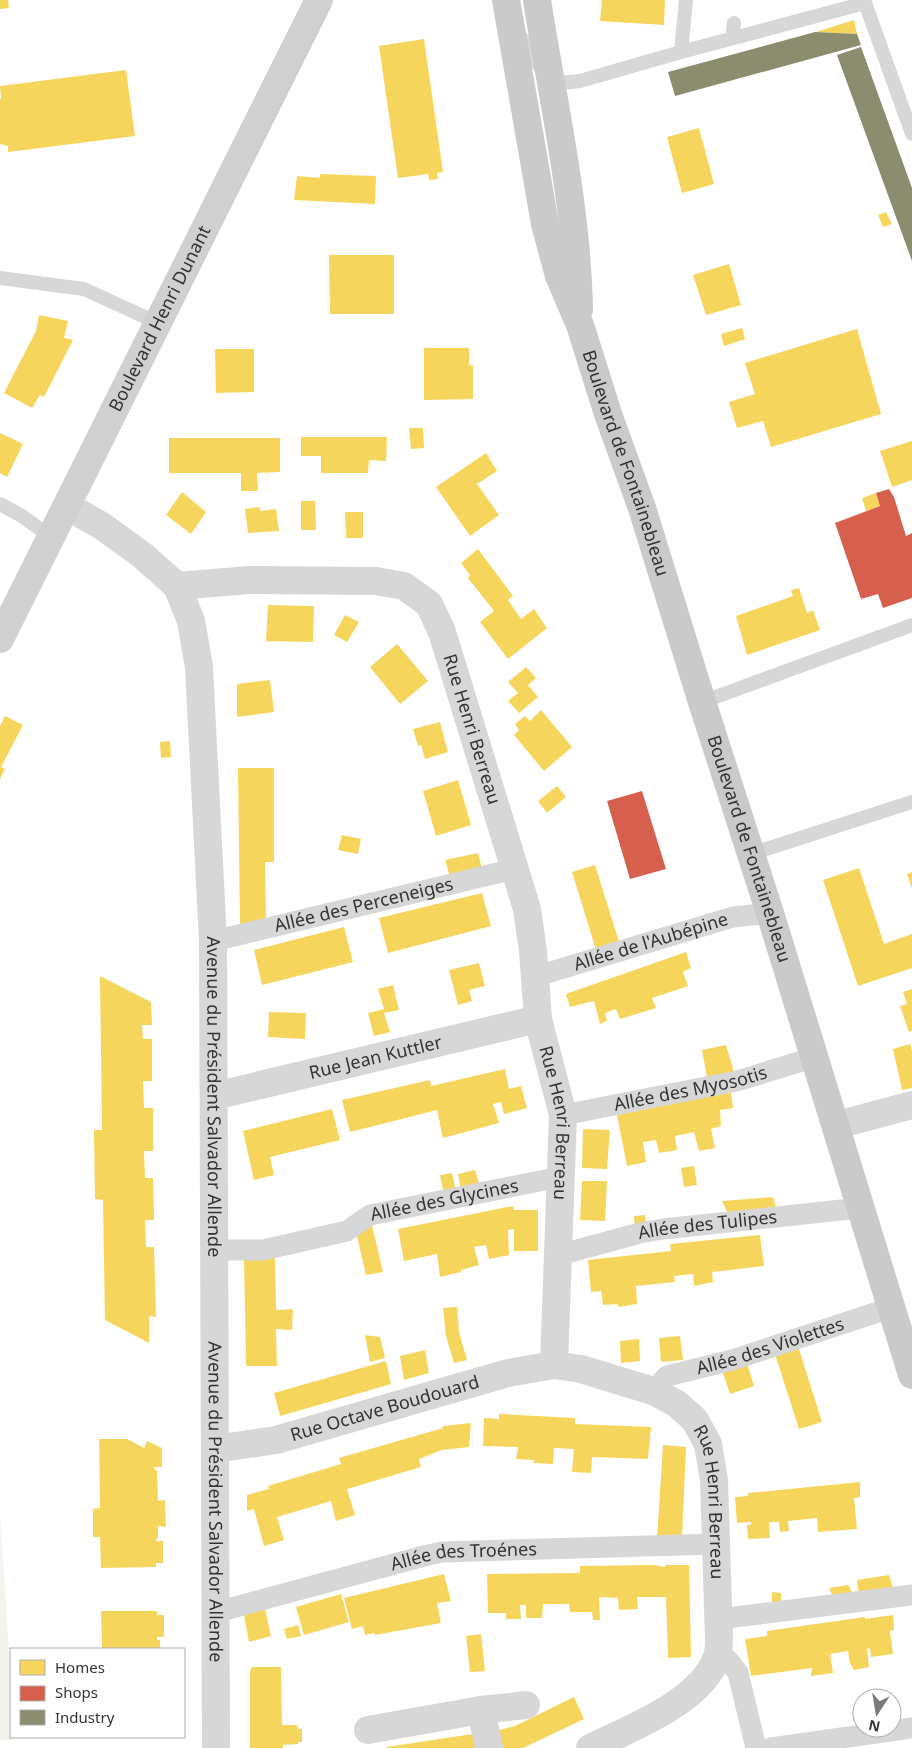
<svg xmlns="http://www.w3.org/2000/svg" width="912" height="1748" font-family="'Noto Sans',sans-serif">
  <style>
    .green { fill: #f1f5ed }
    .homes { fill: #f6d55c }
    .shops { fill: #d6604d }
    .industry { fill: #8c8c6e }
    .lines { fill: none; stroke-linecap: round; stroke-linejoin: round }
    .service { stroke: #d7d7d7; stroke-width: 14 }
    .pedestrian { stroke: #d7d7d7; stroke-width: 21 }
    .minor { stroke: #d7d7d7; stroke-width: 28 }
    .secondary { stroke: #d0d0d0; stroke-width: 28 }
    .primary { stroke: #cacaca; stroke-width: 28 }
    .labels { text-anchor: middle; stroke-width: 5; stroke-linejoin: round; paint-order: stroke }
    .street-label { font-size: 18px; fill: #333; stroke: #fff }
  </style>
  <rect width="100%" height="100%" fill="#fff"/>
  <path class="green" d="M0,1514l11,168v55h2v3h-13z"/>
  <path class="homes" d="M0,0h8l1,8 -9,1z
    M602,0h63l-1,25 -64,-4z
    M854,20l3,14 -41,-2z
    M424,39l19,133 -6,1 1,6 -9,1 -1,-6 -30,4 -19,-132z
    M126,70l9,66 -127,16v-6l-8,-2v-45h1l-1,-13z
    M699,128l15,56 -32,9 -15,-56z
    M320,174l56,2 -1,28 -81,-4 3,-24 23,2z
    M886,212l6,12 -9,3 -5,-12z
    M329,255h65v59h-64z
    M729,264l12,41 -35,10 -13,-40z
    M39,315l29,6 -4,17 9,2 -29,57 -4,-2 -8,13 -28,-15 32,-62z
    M742,328l3,11 -21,7 -3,-12z
    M857,329l24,85 -110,33 -8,-26 -26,7 -8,-26 26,-8 -10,-31z
    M424,348h45v17l4,1v33l-49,1z
    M215,349h39v43l-38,1z
    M409,428h14l1,20 -13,1z
    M0,433l23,11 -16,33 -7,-4z
    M301,437h86l-1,24 -17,-1 -1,13h-47v-17h-20z
    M169,438h111v34l-23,1 1,18h-17v-18h-72z
    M912,441v39l-20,7 -12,-36z
    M486,453l11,18 -20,13 22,31 -29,21 -34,-49z
    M182,492l24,20 -15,22 -25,-19z
    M876,493l4,13 -14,5 -4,-13z
    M301,501h14l1,29h-15z
    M260,507v4l16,-2 3,22 -31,2 -3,-24z
    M345,512h18v26h-17z
    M478,549l35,47 -5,4 13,19 13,-10 13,19 -39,31 -28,-37 14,-11 -26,-33 2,-3 -9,-12z
    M799,588l8,25 6,-3 7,20 -73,25 -11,-39 57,-20 -2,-6z
    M268,605l46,1 -1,36 -47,-1z
    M345,615l14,7 -12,20 -13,-7z
    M397,644l31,37 -28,23 -30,-37z
    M526,667l10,11 -8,7 10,12 -19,16 -11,-12 10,-8 -10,-11z
    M270,680l4,32 -37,5v-33z
    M541,710l31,37 -28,24 -30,-36 5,-5 -4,-6 10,-8 5,5z
    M5,716l18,9 -22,42 4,2 -5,10v-53z
    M440,722l8,30 -23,7 -4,-14 -3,1 -5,-17z
    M170,741l1,16 -10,1 -1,-16z
    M238,768h36v94h-9l1,58 -26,6z
    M458,780l13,45 -35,11 -13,-45z
    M557,786l9,11 -19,16 -9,-12z
    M342,835l19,4 -3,15 -20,-4z
    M478,853l4,16 -32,8 -5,-17z
    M595,865l25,80 -23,8 -25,-81z
    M859,868l25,76 28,-10v34l-54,18 -35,-106z
    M912,872v17l-5,-15z
    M482,893l9,33 -103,27 -9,-35z
    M344,927l9,35 -91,23 -8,-35z
    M686,952l5,16 -8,4 5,14 -36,12 4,10 -36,11 -4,-10 -11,4 2,8 -7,3 -6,-23 -24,6 -4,-13z
    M479,963l6,23 -16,4 3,11 -14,4 -9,-35z
    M100,976l51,26 1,23h-10l1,14h9v42h-9l1,27h9v43h-9l1,27h8l1,36v6h-9l1,27h8l2,70 -7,-1v27l-44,-23 -2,-120 -8,-1 -1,-69h8z
    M393,985l6,25 -15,3 6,19 -16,4 -6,-23 16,-4 -6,-20z
    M912,989v42l-3,1 -9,-26 7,-2 -4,-12z
    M269,1012l37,1 -1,26 -37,-2z
    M910,1044l2,7v37l-10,2 -9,-41z
    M726,1045l8,27 -27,5 -5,-27z
    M505,1069l4,20 12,-3 6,22 -23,6 -3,-12 -8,2 6,19 -56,15 -6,-28 -87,22 -8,-32 88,-20 1,6z
    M731,1092l2,16 -13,2 1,16 -10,3 4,19 -16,3 -5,-19 -19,4 2,14 -18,3 -3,-13 -13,2 3,20 -19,4 -10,-51z
    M332,1109l8,31 -70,17 4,18 -20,5 -11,-49z
    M583,1129l27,1 -3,39 -25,-1z
    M694,1166l3,19 -13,2 -3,-19z
    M475,1170l5,17 -19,4 -3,-17z
    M452,1173l4,19 -12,2 -4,-19z
    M582,1181h25l-2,40 -25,-1z
    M773,1197l4,14 -48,5 -7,-15z
    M513,1206l1,4h24v41h-24v-22l-6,1 1,25 -20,4 -3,-14 -12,2 5,18 -18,5v2l-21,5 -3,-23 -33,7 -6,-32z
    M645,1215l1,10 -11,3 -1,-12z
    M371,1221l12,51 -17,3 -10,-43z
    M760,1235l4,31 -52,6 1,10 -19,4 -1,-12 -19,2 1,6 -39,4 1,18 -19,3v-3l-15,1 -2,-14 -10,1 -3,-32 83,-9 -1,-7z
    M275,1253l1,57 17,-1 -1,21 -16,-1 1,37h-31l-2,-109z
    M457,1307l2,25 8,28 -13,3 -8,-27 -3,-28z
    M365,1335l15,2 5,21 -15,4z
    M680,1336l3,24 -22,2 -2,-24z
    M639,1339l1,22 -19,2 -1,-22z
    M798,1346l24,76 -23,7 -24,-75z
    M425,1350l4,23 -25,7 -4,-24z
    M386,1361l5,23 -111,32 -6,-23z
    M747,1363l7,23 -24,8 -8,-24z
    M499,1414l76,4v6l76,3 -3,32 -56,-2 -1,16 -19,-1 2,-23 -20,-1 -1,16 -20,-1 1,-3 -18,-1 2,-12 -35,-1 1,-28 15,1z
    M471,1423l-2,24 -27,3 -23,9 2,8 -74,22 8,26 -19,6 -5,-20 -54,16 7,23 -20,6 -10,-37 -7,2v-16l22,-6 -1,-3 73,-22 -2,-6 104,-30v-2z
    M99,1439h28l17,9 3,-7 15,7v19h-8l1,3h2l1,31 7,-1 1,27 -8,-1v13h-2v2h7v22h-7v4l-55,1 -1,-31h-7v-28l7,-1z
    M663,1445l23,2 -4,91 -25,1z
    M860,1482v15l-6,1 3,31 -39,3 -1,-14 -29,3 1,10 -9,1 -1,-10h-10l1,16 -22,1 -1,-14h4v-3l-14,1 -2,-26 13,-1v-3z
    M653,1565l12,2v-2h24l2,92 -23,1 -2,-61h-29l1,12 -19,1 -1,-12 -19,-1 1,23h-7l-1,-8h-22l-1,-8h-26l-1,14h-16v-13h-6l1,14h-15v-6h-18l-1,-39 93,-1v-7z
    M444,1574l7,27 -14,2 4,20 -66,12 -1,-2 -9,2 -2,-9 -11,3 -8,-31z
    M889,1575l5,16 -35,5 -2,-16z
    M848,1585l6,11 -20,3 -5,-11z
    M772,1592l9,1v13l-9,1z
    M341,1594l8,28 -45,13 -8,-28z
    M265,1609l6,27 -22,6 -5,-27z
    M101,1611h56v4h7v22h-7v3h3v9h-58z
    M893,1615l1,15 -4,1 3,23 -22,3 -1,-9 -3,1 2,18 -15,3 -4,-7 -2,-12 -18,3 3,19 -22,3 1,-8 -61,8 -6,-37 22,-3v-5l98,-14v2z
    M298,1625l3,11 -14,3 -3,-10z
    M481,1634l4,37 -15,1 -4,-36z
    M252,1667h29l1,58h15l1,4h4v13h-4v2l-15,1v3h-33v-77z
    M574,1697l10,22 -61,29h-26l-6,-16 24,-6z
    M479,1733l2,15h-94v-1z"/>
  <path class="shops" d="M889,489l5,8 12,39 6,-3v65l-29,10 -5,-14 -17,5 -26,-76 45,-17 -4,-13z
    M642,791l24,78 -36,10 -23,-78z"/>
  <path class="industry" d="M815,32l42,2 4,11 -186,51 -7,-24z
    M861,47l51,141v73l-75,-206z"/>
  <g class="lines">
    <path class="service" d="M864,0l48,134
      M519,34l32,50 29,-3 101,-29 184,-49
      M732,38l2,-15
      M681,52l5,-52
      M0,278l84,11 74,34
      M0,504l22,12 29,21
      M702,702l210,-77
      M751,854l161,-52"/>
    <g class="pedestrian">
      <path id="s1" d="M213,941l301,-72"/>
      <path id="s2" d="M534,977l199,-60 37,-4"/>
      <path id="s3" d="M563,1115l174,-34 78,-24"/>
      <path id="s4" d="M214,1250h49l84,-19 23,-16 190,-38"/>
      <path id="s5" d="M559,1255l81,-22 23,-4 197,-21"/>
      <path id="s6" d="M653,1391l14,-15 65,-16 158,-52"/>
      <path id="s7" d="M217,1612l207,-56 18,-4 274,-8"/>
      <path d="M719,1619l193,-24"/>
      <path d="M718,1656l10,4 10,13 18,75"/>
      <path d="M771,1748l141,-20"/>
    </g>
    <g class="minor">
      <path id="s8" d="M67,506l35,20 40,29 35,31 14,35 8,46 14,274 3,807"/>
      <path id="s9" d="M177,586l72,-6 127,1 28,5 25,18 13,28 85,277 6,42 5,68 25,96 -9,250"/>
      <path id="s10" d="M214,1096l324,-77"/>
      <path d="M837,1125l75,-20"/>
      <path id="s11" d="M215,1449l61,-9 232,-67 46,-8 27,4 72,22 24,13 18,16 13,24 6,36 5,158c0,6 0,13 -2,19 -16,45 -86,71 -127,91"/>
      <path d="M481,1710l8,38"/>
      <path d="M368,1730l113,-20 45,-5"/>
    </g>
    <path class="secondary" id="s12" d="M0,639l319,-639"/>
    <g class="primary">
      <path id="s13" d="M506,0l39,224 14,52 21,49 28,89 34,94 60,194 68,211 142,462"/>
      <path d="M537,0c16,102 40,206 42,309"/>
    </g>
  </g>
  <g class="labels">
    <g class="street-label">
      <text dy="6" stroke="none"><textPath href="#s12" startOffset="358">Boulevard Henri Dunant</textPath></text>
      <text dy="6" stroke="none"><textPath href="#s13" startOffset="480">Boulevard de Fontainebleau</textPath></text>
      <text dy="6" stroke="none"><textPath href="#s9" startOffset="391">Rue Henri Berreau</textPath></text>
      <text dy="6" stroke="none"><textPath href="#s13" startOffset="885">Boulevard de Fontainebleau</textPath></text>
      <text dy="6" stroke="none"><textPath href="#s1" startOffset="155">Allée des Perceneiges</textPath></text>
      <text dy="6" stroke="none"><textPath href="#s2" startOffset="122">Allée de l'Aubépine</textPath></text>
      <text dy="6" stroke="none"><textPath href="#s10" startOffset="166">Rue Jean Kuttler</textPath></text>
      <text dy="6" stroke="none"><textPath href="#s3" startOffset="130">Allée des Myosotis</textPath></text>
      <text dy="6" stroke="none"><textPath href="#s8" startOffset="651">Avenue du Président Salvador Allende</textPath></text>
      <text dy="6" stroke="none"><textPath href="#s9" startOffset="796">Rue Henri Berreau</textPath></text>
      <text dy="6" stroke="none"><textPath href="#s4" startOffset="239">Allée des Glycines</textPath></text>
      <text dy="6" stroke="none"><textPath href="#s5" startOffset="152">Allée des Tulipes</textPath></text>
      <text dy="6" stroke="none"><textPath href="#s6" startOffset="128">Allée des Violettes</textPath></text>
      <text dy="6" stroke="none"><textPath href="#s11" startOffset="175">Rue Octave Boudouard</textPath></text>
      <text dy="6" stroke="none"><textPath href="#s8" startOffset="1056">Avenue du Président Salvador Allende</textPath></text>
      <text dy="6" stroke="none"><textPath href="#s11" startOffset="589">Rue Henri Berreau</textPath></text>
      <text dy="6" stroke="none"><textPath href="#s7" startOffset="254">Allée des Troénes</textPath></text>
    </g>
  </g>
  <rect x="10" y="1648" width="175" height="90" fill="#ffffff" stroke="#adadad"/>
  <rect x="20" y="1660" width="25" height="15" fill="#f6d55c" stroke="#adadad"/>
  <text x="55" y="1673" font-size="15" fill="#333333">Homes</text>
  <rect x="20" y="1686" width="25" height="15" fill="#d6604d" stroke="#adadad"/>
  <text x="55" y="1698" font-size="15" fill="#333333">Shops</text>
  <rect x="20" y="1710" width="25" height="15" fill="#8c8c6e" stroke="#adadad"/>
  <text x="55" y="1723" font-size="15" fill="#333333">Industry</text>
  <g transform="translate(877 1713) rotate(192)"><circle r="24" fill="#ffffff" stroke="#adadad"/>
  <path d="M0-4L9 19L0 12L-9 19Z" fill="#7a7a7a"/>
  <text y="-8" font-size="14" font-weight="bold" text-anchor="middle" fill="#333333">N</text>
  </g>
</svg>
